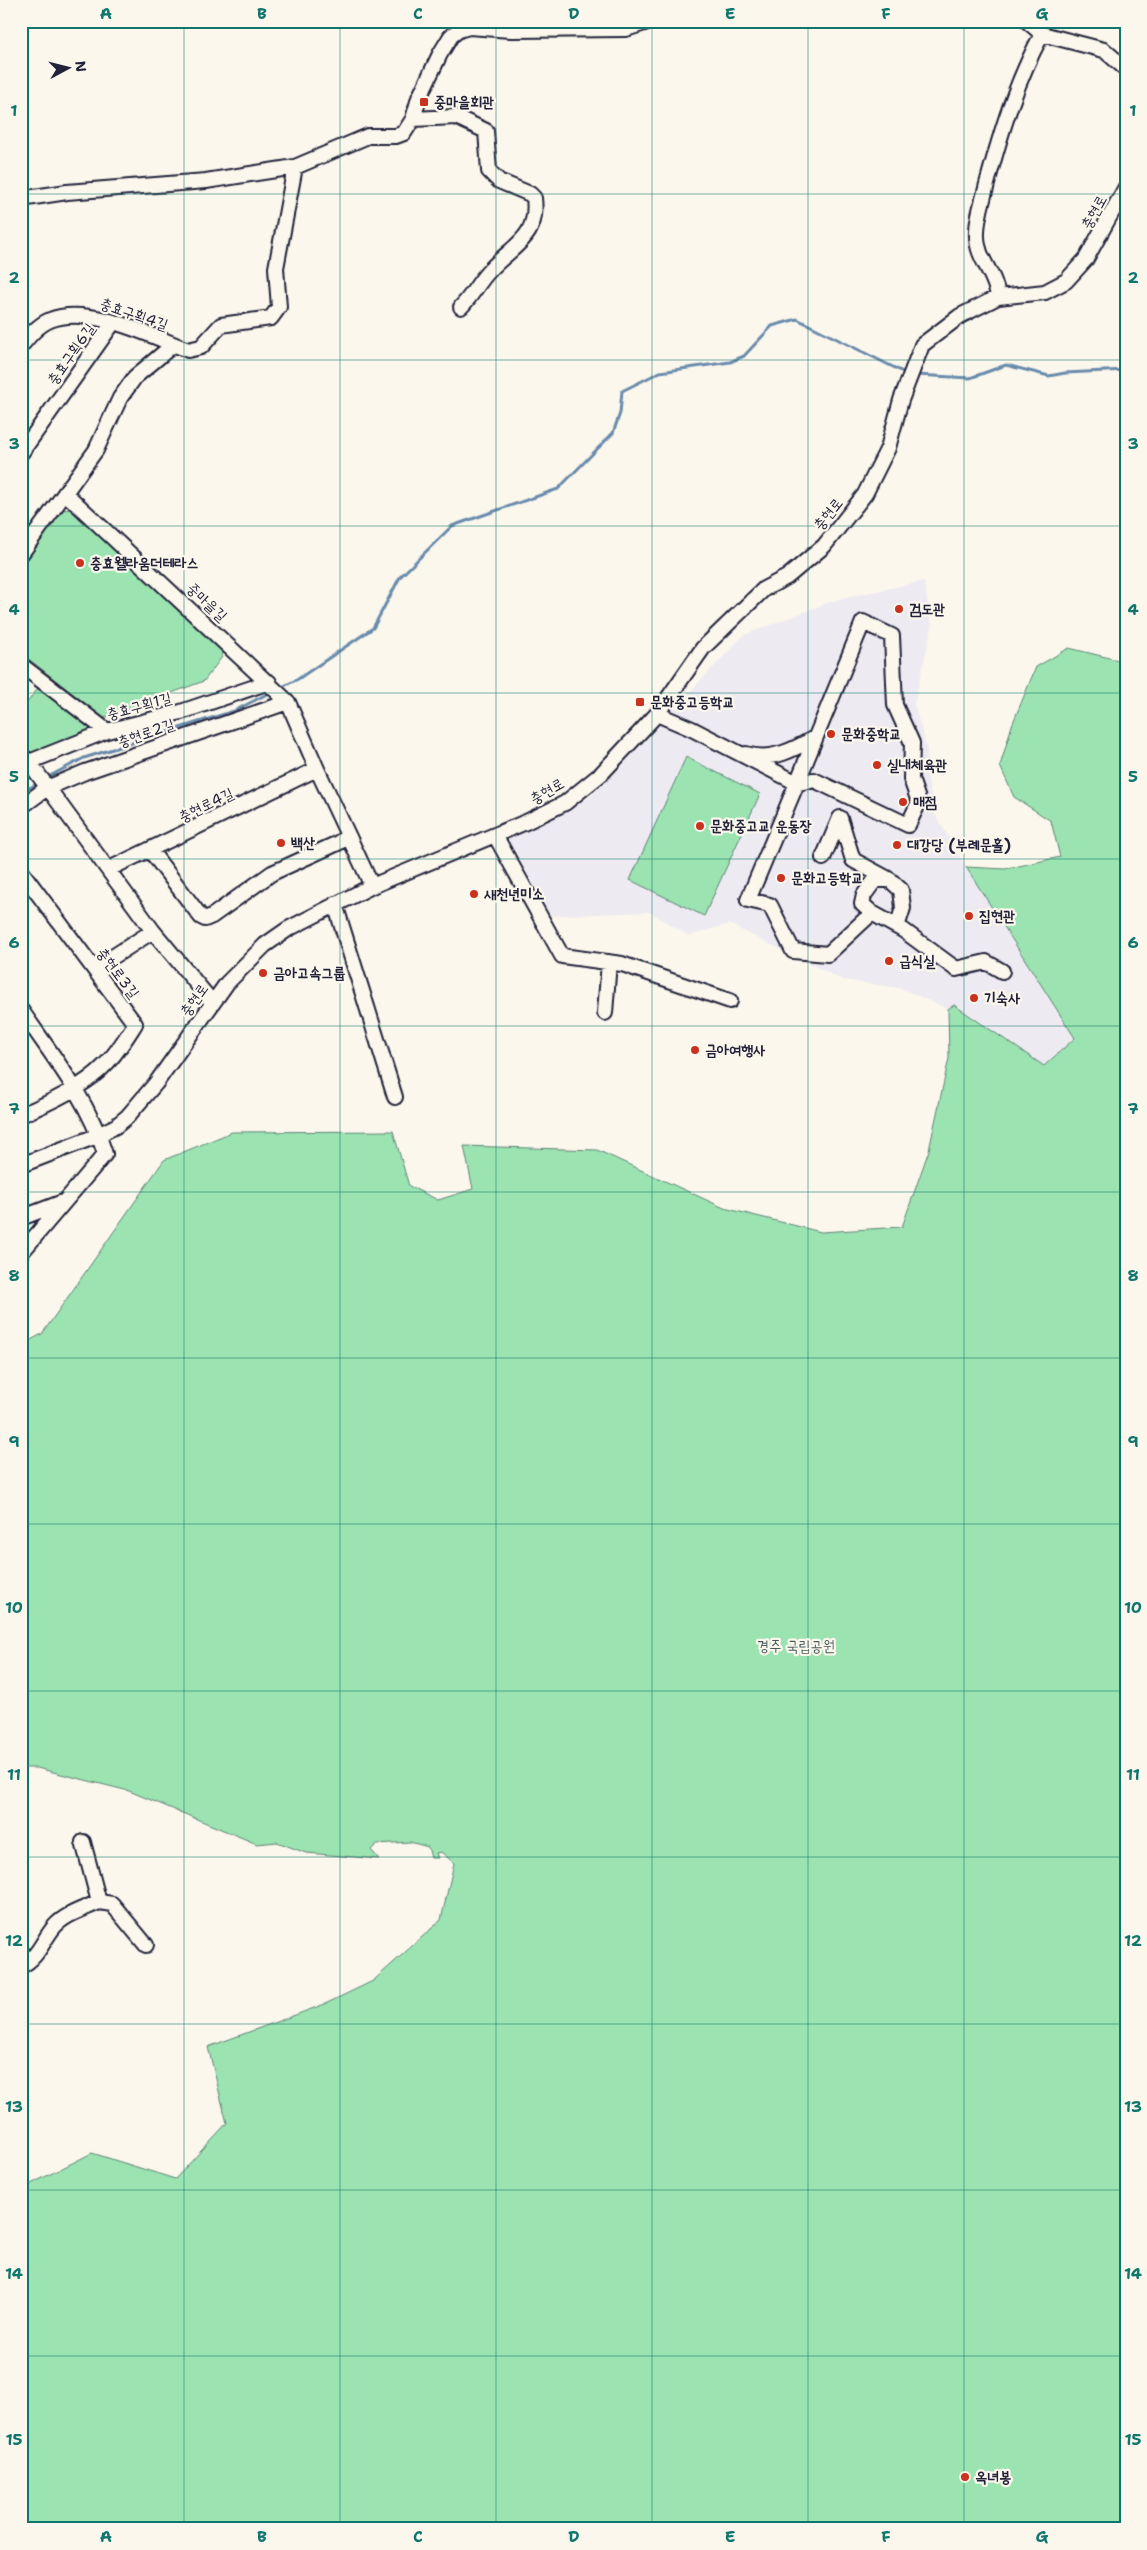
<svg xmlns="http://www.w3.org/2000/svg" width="1147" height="2550" font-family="'Shantell Sans','Poor Story',sans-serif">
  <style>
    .built { fill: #edeaf1 }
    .green { fill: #9be3b1; stroke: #5e8276 }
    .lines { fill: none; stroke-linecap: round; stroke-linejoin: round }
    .stream { stroke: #698bac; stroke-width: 3 }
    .minor-casing { stroke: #22223b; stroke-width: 18 }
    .minor { stroke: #fbf7ec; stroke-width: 14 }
    .grid { fill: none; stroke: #0f766e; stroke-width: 1; stroke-opacity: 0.55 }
    .poi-dot { fill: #c8321e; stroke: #fbf7ec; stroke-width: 2 }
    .labels { text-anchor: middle; stroke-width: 4.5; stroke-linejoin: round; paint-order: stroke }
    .poi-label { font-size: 15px; font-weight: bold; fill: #22223b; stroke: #fbf7ec; text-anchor: start }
    .street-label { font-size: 15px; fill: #22223b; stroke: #fbf7ec }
    .park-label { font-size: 15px; fill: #465c5e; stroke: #fbf7ec }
    .neatline { fill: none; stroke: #0f766e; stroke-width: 2 }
    .grid-label { font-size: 16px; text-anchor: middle; font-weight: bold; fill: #0f766e }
  </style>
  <rect width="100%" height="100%" fill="#fbf7ec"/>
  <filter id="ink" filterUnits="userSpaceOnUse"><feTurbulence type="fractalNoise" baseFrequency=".02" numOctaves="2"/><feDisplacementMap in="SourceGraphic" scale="10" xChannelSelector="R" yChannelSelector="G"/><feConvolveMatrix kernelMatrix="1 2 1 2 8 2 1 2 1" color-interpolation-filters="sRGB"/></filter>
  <g filter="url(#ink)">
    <path class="built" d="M924,581l8,46 -18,77 13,46 1,31 7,33 31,53 109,171 -31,28 -90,-61 -6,4 -48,-21 -57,-8 -114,-56 -40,12 -39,-24 -109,4 -36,-76 85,-43 154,-162 94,-36z"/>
    <path class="green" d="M71,509l150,138 1,10 -18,24 -100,37 -83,-65v-88l40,-55z
      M1069,648l57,14v1867h-1105v-340l71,-36 83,26 52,-56 -19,-76 117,-43 48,-23 68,-61 13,-57 -13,-11 -5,1 2,5h-7l-3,-11 -18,-5 -33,2 -6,6 8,9 -73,-6 -29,-11 -20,2 -128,-53 -92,-23h-16v-423l21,-11 122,-174 68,-28 161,-1 16,55 29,14 35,-11 -9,-43 133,4 127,58 97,24 81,-5 27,-77 20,-92 -1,-49 6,-4 90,61 31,-28 -109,-171 39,2 55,-12 -9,-36 -37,-24 -14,-31 12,-41 24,-58z
      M40,685l58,44 -61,26 -16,-8v-36z
      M686,757l74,37 -56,122 -74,-36z"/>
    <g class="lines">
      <path class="stream" d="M916,375l54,3 36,-13 43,11 16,-3 61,-3
        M284,686l14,-7 75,-51 27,-51 52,-51 106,-37 55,-56 7,-20 2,-22 38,-19 70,-10 14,-6 28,-30 25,-7 110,55
        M48,777l36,-19 150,-47 35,-18
        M21,792l14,-7"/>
      <g class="minor-casing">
        <path id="minor" d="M1027,21l15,13 62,16 22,19
          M413,119l43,-2 30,14 3,40 10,10 31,13 4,4c5,40 -21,47 -44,72 -11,11 -18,26 -29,37
          M21,199l46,-7 139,-11 89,-14 73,-31h28l8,-3 9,-14 6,-21 21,-44 11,-18 8,-6 10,-3 42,3 115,-1 25,-8
          M998,297c-2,-23 -21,-38 -21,-60 -1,-18 6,-36 10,-53 14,-52 29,-102 55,-150
          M21,346c8,-10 17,-21 29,-26 38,-16 101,16 138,30l13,-3 20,-22 50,-7 8,-11 -3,-39 19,-101
          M21,453l92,-130
          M65,493l223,209 29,67 55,117
          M21,554l75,-104 24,-52 15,-21 38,-32
          M21,665l86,66
          M657,714l35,15 105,54 66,-161 29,14 3,69 17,38 -1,36 8,23 -11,23 -94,-45 -17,3 -49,117 22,5 23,46 35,3 44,-41 31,17 53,39 30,-7 16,9
          M746,754c26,8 49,-5 70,-17
          M21,755l8,7 124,169 59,71
          M21,769l8,-7 78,-31 74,-19 88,-30
          M21,807l26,-19 38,-16 203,-70
          M840,818l13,42 37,20 11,10 2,18 -6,19
          M495,835l67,121 60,8 108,37
          M150,850l51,67 4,2 7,-3 60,-43 66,-30 10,-7
          M823,858l17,-40
          M109,869l208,-100
          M21,871l114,153c-9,14 -18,29 -30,41 -21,22 -56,38 -84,50
          M335,904l60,193
          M872,913l-10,-9 2,-9 11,-15h15
          M94,969l59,-38
          M21,1010c31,45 68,91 84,144l-84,99
          M605,1013l4,-51
          M21,1165l73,-28 22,-11 11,-9 29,-34 71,-100 38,-38 23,-16 84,-43 154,-64 39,-19 36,-29 56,-60 46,-66 61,-59 23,-12 37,-31 41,-52 23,-46 13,-48 21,-55 38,-29 38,-19 47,-5 21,-11 20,-22 40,-72
          M21,1218l42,-16
          M99,1902l13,2 34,41
          M21,1966c17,-8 22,-26 33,-39 11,-13 30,-18 45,-25l-16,-60"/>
      </g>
      <use href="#minor" class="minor"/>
    </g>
  </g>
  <path class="grid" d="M184,21v2508M340,21v2508M496,21v2508M652,21v2508M808,21v2508M964,21v2508M21,194h1105M21,360h1105M21,526h1105M21,693h1105M21,859h1105M21,1026h1105M21,1192h1105M21,1358h1105M21,1524h1105M21,1691h1105M21,1857h1105M21,2024h1105M21,2190h1105M21,2356h1105"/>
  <g class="poi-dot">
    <rect x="419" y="97" width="10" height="10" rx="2.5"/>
    <circle cx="80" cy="563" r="5"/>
    <circle cx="899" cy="609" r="5"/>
    <rect x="635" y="697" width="10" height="10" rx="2.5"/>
    <circle cx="831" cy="734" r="5"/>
    <circle cx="877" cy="765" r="5"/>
    <circle cx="903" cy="802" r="5"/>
    <circle cx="700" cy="826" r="5"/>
    <circle cx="281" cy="843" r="5"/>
    <circle cx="897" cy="845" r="5"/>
    <circle cx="781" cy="878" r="5"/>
    <circle cx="474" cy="894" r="5"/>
    <circle cx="969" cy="916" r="5"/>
    <circle cx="889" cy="961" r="5"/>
    <circle cx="263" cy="973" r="5"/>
    <circle cx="974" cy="998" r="5"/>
    <circle cx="695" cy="1050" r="5"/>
    <circle cx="965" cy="2477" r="5"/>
  </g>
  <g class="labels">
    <g class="poi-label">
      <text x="434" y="107">중마을회관</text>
      <text x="90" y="568">충효웰라움더테라스</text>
      <text x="909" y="614">검도관</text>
      <text x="650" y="707">문화중고등학교</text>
      <text x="841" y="739">문화중학교</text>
      <text x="887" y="770">실내체육관</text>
      <text x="913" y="807">매점</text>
      <text x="710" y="831">문화중고교 운동장</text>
      <text x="291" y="848">백산</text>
      <text x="907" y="850">대강당 (부례문홀)</text>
      <text x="791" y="883">문화고등학교</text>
      <text x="484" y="899">새천년미소</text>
      <text x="979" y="921">집현관</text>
      <text x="899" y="966">급식실</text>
      <text x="273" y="978">금아고속그룹</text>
      <text x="984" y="1003">기숙사</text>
      <text x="705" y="1055">금아여행사</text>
      <text x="975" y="2482">옥녀봉</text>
    </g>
    <g class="street-label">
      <text transform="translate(1094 212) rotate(-61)" y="5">충현로</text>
      <text transform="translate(134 314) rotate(19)" y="5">충효구획4길</text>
      <text transform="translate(71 354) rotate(-55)" y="5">충효구획6길</text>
      <text transform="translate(828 514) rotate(-51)" y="5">충현로</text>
      <text transform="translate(207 602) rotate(43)" y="5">중마을길</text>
      <text transform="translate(139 706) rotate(-15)" y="5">충효구획1길</text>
      <text transform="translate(146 733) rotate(-19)" y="5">충현로2길</text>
      <text transform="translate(547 791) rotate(-30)" y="5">충현로</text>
      <text transform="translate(206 805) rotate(-26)" y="5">충현로4길</text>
      <text transform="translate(118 973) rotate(53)" y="5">충현로3길</text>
      <text transform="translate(194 1000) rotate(-54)" y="5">충현로</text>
    </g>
    <g class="park-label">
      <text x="796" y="1651">경주 국립공원</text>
    </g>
  </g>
  <rect width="1147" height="2550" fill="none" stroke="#fbf7ec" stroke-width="55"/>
  <g transform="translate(68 68) rotate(83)" stroke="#fbf7ec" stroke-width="4" paint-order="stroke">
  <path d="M0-4L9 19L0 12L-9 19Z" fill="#22223b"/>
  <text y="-8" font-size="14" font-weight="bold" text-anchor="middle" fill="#22223b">N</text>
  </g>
  <rect x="28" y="28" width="1092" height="2494" class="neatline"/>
  <g class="grid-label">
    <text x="106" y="19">A</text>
    <text x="262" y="19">B</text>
    <text x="418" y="19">C</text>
    <text x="574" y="19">D</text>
    <text x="730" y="19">E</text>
    <text x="886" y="19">F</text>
    <text x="1042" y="19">G</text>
    <text x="14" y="116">1</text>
    <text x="1133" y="116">1</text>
    <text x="14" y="283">2</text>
    <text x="1133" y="283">2</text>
    <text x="14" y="449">3</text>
    <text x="1133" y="449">3</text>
    <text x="14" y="615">4</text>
    <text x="1133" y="615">4</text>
    <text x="14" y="782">5</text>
    <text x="1133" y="782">5</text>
    <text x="14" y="948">6</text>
    <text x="1133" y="948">6</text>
    <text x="14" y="1114">7</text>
    <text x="1133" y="1114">7</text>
    <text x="14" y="1281">8</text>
    <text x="1133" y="1281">8</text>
    <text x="14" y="1447">9</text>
    <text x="1133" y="1447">9</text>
    <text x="14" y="1613">10</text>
    <text x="1133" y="1613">10</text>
    <text x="14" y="1780">11</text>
    <text x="1133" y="1780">11</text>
    <text x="14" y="1946">12</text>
    <text x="1133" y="1946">12</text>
    <text x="14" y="2112">13</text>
    <text x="1133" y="2112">13</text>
    <text x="14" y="2279">14</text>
    <text x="1133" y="2279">14</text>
    <text x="14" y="2445">15</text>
    <text x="1133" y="2445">15</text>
    <text x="106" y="2542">A</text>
    <text x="262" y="2542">B</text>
    <text x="418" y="2542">C</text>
    <text x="574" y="2542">D</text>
    <text x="730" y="2542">E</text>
    <text x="886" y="2542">F</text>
    <text x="1042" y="2542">G</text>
  </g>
</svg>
